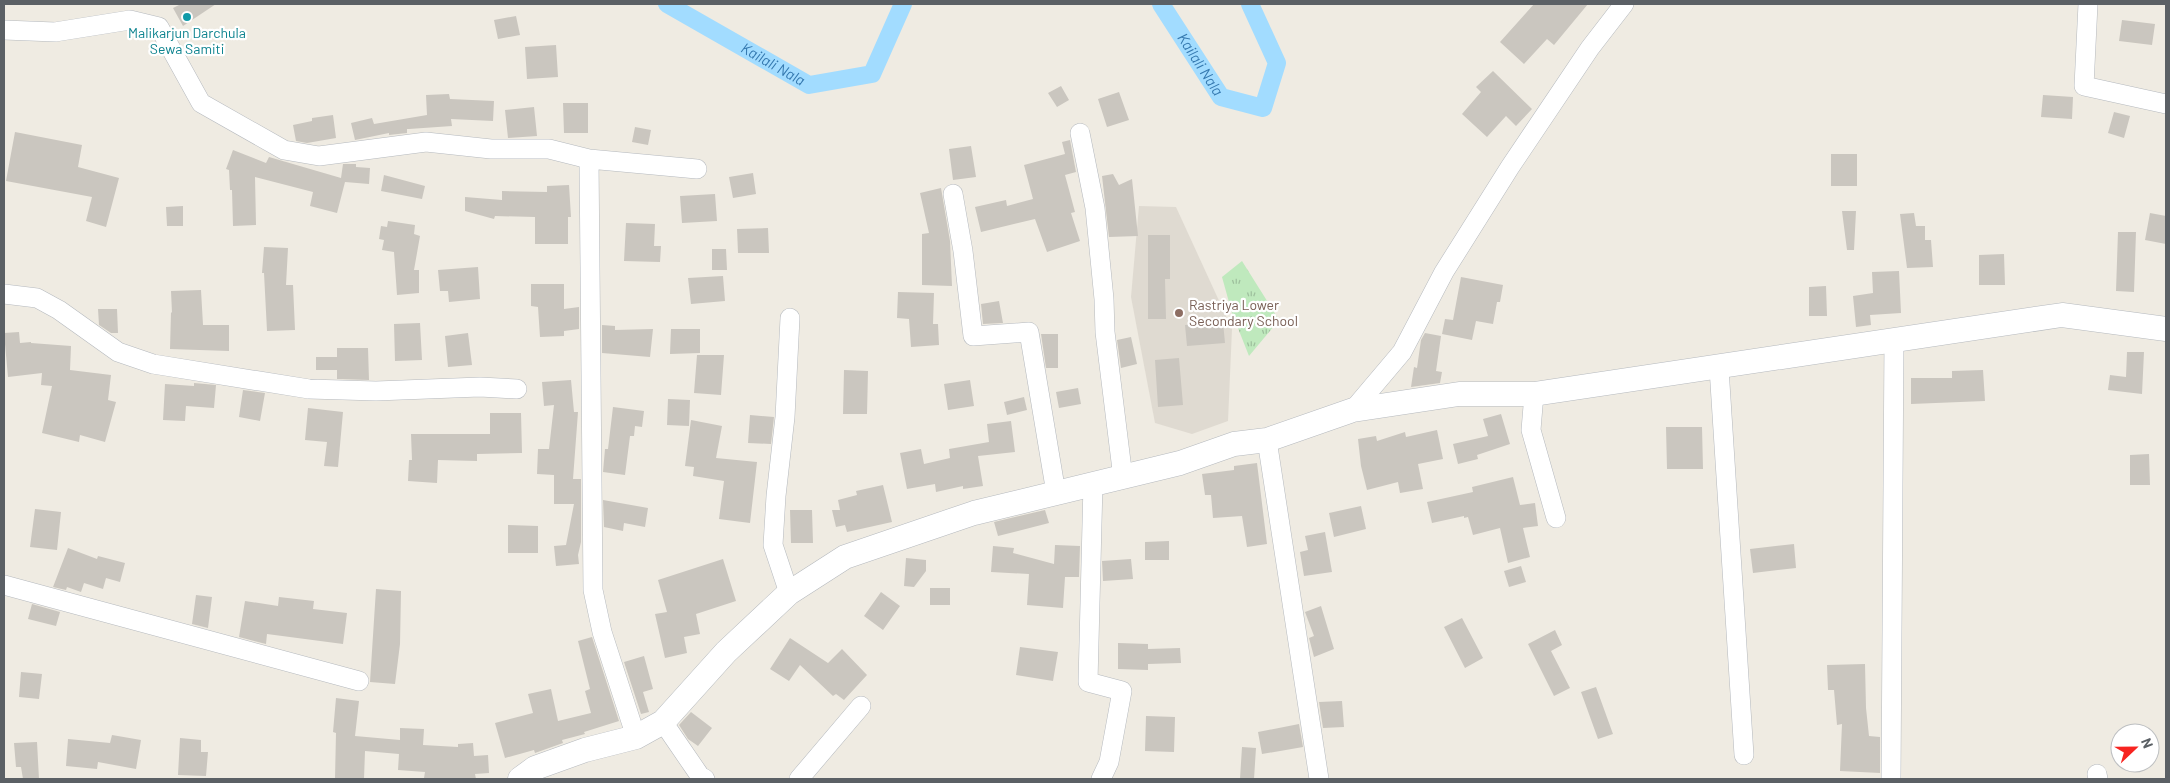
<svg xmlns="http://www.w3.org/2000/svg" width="2170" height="783" font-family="Barlow,sans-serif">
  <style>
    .education { fill: #dfdad1 }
    .park { fill: url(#park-tufts) }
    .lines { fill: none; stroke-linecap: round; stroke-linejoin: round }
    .canal { stroke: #a2dcff; stroke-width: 18 }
    .building { fill: #cac6bf }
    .minor-casing { stroke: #b5b9be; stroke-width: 20 }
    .tertiary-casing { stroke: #b5b9be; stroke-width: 25 }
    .minor { stroke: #fff; stroke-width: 19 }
    .tertiary { stroke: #fff; stroke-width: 24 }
    .culture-dot { fill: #0f9aa8; stroke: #fff; stroke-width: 2 }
    .education-dot { fill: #8d6e63; stroke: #fff; stroke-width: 2 }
    .labels { text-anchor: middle; stroke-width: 4.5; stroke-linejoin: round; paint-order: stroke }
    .culture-label { font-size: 14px; fill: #0d838f; stroke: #fff }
    .education-label { font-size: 14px; fill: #785e54; stroke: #fff; text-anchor: start }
    .water-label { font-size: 15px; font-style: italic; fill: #3579b0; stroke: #fff }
  </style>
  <defs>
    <pattern id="park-tufts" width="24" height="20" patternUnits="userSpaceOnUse" patternTransform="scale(1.25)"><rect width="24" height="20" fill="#bfe9bd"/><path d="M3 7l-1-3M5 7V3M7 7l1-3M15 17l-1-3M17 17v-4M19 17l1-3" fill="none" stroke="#9ec09d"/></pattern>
  </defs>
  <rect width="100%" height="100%" fill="#efebe2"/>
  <path class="education" d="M1139,206l37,1 56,122 -4,92 -36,13 -37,-11 -24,-126z"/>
  <path class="park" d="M1242,261l37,59 -30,36 -17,-43 -10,-36z"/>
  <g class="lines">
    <g class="canal">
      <path id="s1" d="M667,4l142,81 63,-11 31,-70"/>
      <path id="s2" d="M1161,4l60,93 42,11 14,-45 -27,-59"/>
    </g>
  </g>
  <path class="building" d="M181,4h35l-33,22 -10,-18z
    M1534,4h54l-34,41 -7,-6 -23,25 -24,-22z
    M516,16l4,19 -22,4 -4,-19z
    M2122,20l33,4 -3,21 -33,-4z
    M556,45l2,32 -31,2 -2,-32z
    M1493,71l39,38 -16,17 -10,-10 -19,21 -25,-23 19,-22 -5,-5z
    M1061,86l8,14 -12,7 -9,-14z
    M1119,92l10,28 -22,7 -9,-28z
    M449,94l1,5 44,2 -1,20 -42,-2 1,7 -43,3h-2v4l-18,2v-2l-34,7 -4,-17 21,-5 2,6 53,-9 -1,-20z
    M2043,95l30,2 -1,22 -31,-2z
    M563,103h25v30h-24z
    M534,107l3,29 -29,2 -3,-28z
    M2114,112l16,4 -6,22 -16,-5z
    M333,115l3,23 -29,5 -11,-2 -3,-16 19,-4v-3z
    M635,127l16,3 -3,15 -16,-3z
    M15,132l67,13 -4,22 41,11 -13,49 -20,-6 6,-24 -86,-16z
    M1070,140l6,32 -11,3 10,37 -4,1 9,28 -33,11 -12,-33 -54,13 -6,-25 31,-7 1,6 26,-7 -9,-34 41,-11 -3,-12z
    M971,146l5,31 -23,3 -4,-31z
    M233,150l33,13 3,-6 72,21 2,-14h13v3l14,1 -1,16 -24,-2 -8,31 -27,-7 3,-14 -58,-15 1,48 -23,1 -1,-36h-2l-1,-20 -3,-1z
    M1831,154h26v32h-26z
    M753,173l3,21 -23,4 -4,-21z
    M1113,174l6,11 13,-6 6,57 -29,1 -7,-61z
    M384,175l41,11 -3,13 -41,-8z
    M569,185l2,32h-3v27h-33v-27l-40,-1 -1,3 -29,-8v-14l37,3v-9l45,1v-6z
    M941,188l9,53 2,45 -30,-1v-51l7,-1 -9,-40z
    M715,194l2,27 -35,2 -2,-27z
    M183,206v20h-16l-1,-19z
    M1842,211h14l-2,39h-7z
    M1914,213l2,13h9v14h6l2,27 -26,1 -7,-54z
    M2150,213l16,3v28l-21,-4z
    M388,221l27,4 -1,9 6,2 -6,34h5v23l-22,2 -3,-43 -12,-2 2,-10 -5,-1 2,-13 6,1z
    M626,223l29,1 -1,22h7l-1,16 -36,-1z
    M768,228l1,25h-31l-1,-24z
    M2118,232h18l-2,60 -18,-1z
    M1148,235h22v44h-5l1,40h-18z
    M264,247l24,1 -2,37h7l2,45 -28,1 -3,-58h-2z
    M712,249h14l1,21h-15z
    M2004,254l1,31h-26v-30z
    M478,267l2,32 -31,3 -1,-11h-8l-2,-21z
    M1899,271l2,42 -31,2 1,10 -15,2 -3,-31 20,-3 -1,-21z
    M723,276l2,25 -34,3 -3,-26z
    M1461,277l42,8 -3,17h-3l-4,22 -17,-3 -4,19 -30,-6 3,-15 8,1z
    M531,284h33v25l15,-2v22l-15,2v5l-24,1 -2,-30 -7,-1z
    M1826,286l1,30h-18v-29z
    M201,290l2,35h26v26l-59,-2 1,-37 1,1 -1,-22z
    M898,292l36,1 -1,31h5l1,21 -28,2 -2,-28 -12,-1z
    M999,301l4,22 -20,1 -2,-20z
    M98,309h19l1,24h-7l-12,-8z
    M1223,322l2,21 -38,3 -2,-21z
    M420,323l2,37 -27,1 -1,-37z
    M602,325l13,1v4l38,-1 -3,28 -48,-4z
    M671,329h29v24l-30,1z
    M19,332l1,11 11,-1v1l40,3 -1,24 41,5 -3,25 8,2 -11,40 -25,-7 -1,7 -37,-9 10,-47 -11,-1 1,-12 -34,4 -4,-44z
    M468,333l4,32 -24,2 -3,-31z
    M1425,333l16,3 -5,35 6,1 -2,11 -29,4 3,-20 3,1 4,-28z
    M1041,334h17v34h-12z
    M1131,337l6,27 -16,4 -4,-28z
    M337,348h31l1,32 -32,-1v-9h-21v-13h21z
    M2127,352h17l-2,42 -34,-4 2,-15 16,2z
    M697,355h27l-3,40 -27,-2z
    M1179,358l4,47 -25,2 -3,-47z
    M844,370l24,1 -1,43h-24z
    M1983,370l2,31 -74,3v-26h41v-7z
    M571,380l3,32h4l-5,67h8v63l-3,13 1,9 -23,2 -2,-20 12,-1 8,-41h-20v-29l-17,-1 1,-25h11l5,-44 -10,1 -2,-24z
    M970,380l4,26 -26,4 -4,-26z
    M194,383l22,2 -2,23 -28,-2 -1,15 -22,-1 2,-36 29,2z
    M1078,388l3,16 -22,4 -3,-16z
    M243,390l22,3 -5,28 -21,-4z
    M1024,397l3,13 -20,5 -3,-13z
    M668,399l22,1 -1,26 -22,-1z
    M613,407l31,4 -2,16 -7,-1 -1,10h-4l-5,39 -22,-3 2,-23h3z
    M308,408l35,4 -5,55 -14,-1 3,-24 -22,-2z
    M490,413h31l1,40 -45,1v7l-39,-1 -1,23 -29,-2 1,-21h3l-1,-26h79z
    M1501,414l9,30 -33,11 1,4 -20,5 -5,-20 35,-8 -5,-17z
    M750,415l24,2 -3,27 -23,-1z
    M691,420l31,6 -6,32 41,4 -7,61 -31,-4 5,-38 -31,-5 1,-9 -9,-1z
    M1011,421l4,31 -37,4 5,30 -20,3v-3l-27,6 -1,-8 -28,5 -7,-36 21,-4 3,15 26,-6 -1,-9 40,-7 -2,-18z
    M1666,427h36l1,42h-36z
    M1437,430l6,29 -25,5 5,25 -23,4 -2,-11 -31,8 -6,-24 -3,-27 18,-3 1,5 28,-9 1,5z
    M2149,454l1,31h-20v-30z
    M1257,463l10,81 -20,3 -5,-31 -29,2 -2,-23h-6l-3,-21 32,-4v-4z
    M1513,477l7,28 15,-2 3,23 -15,2 7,29 -22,6 -8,-35 -27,7 -5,-18 -4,1v-2l-32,7 -5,-21 46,-10 -1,-5z
    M883,485l9,37 -45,10 -2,-7 -9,2 -4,-17h8l-2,-10 19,-5 -1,-4z
    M603,500l45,8 -3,19 -21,-4 -1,8 -19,-4z
    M1361,506l5,23 -32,8 -5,-24z
    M35,509l26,3 -4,38 -27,-3z
    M790,510h22l1,33h-22z
    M1045,510l4,13 -51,13 -4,-14z
    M508,525l30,1v27h-30z
    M1325,532l7,40 -28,4 -4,-24 8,-2 -3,-14z
    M1169,541v19h-24v-18z
    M1794,544l2,24 -43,5 -3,-24z
    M1055,545l25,1 -1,31h-14l-2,31 -36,-3 2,-31 -38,-2 2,-26 21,2 -1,5 41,11z
    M68,548l29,11 1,-3 27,7 -5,19 -14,-4 -3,11 -19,-6 -3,9 -14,-5 -1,3 -13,-3z
    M906,558l20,2v11l-12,16 -10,-1z
    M723,559l13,42 -40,13 4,20 -16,3 3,16 -22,5 -10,-44 12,-2 -9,-32z
    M1131,559l2,20 -30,2 -1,-20z
    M1521,566l5,16 -17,5 -5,-16z
    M930,588h20v17h-20z
    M376,589l25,2 -1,53 -5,40 -25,-2z
    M881,592l19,14 -17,24 -19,-14z
    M196,595l16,2 -4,31 -16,-4z
    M279,597l35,4 -1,8 34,4 -4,31 -76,-10 -1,10 -27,-7 6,-36 33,5z
    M32,604l28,8 -4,14 -28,-7z
    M1321,606l13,43 -20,8 -5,-19 5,-2 -9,-24z
    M1462,618l21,40 -18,10 -21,-41z
    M1555,630l7,15 -11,6 19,37 -16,8 -26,-52z
    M592,637l27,84 -35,11 1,2 -23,6 1,3 -28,10 -1,-3 -29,8 -10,-35 38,-10 -5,-19 23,-5 7,32 33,-8 -6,-22 5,-2 -12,-48z
    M790,638l38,25 14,-14 25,26 -23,25 -8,-6 -3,2 -33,-31 -11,16 -19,-12z
    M1118,643l30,1v5l32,-1 1,15 -33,1v6l-30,-1z
    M1020,647l38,5 -5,29 -37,-6z
    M644,656l9,33 -10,3 6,20 -8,2 -17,-52z
    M1865,664l1,44 3,28 11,1v36l-40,-2 2,-47 -5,1 -3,-35h-6l-1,-25z
    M21,672l21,2 -3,25 -20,-2z
    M1596,687l17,47 -15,5 -17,-47z
    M336,698l23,3 -4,35 45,4v-12l24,1 -1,16 35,2v-3l15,-1 1,13 14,-1 1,18 -14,1 1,5 -52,-1 1,-6 -27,-2 1,-16 -34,-3 -1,28h-29l1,-46 -3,-1z
    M1342,701l2,26 -21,1 -4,-26z
    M691,712l21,16 -14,18 -10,-7 -9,-14z
    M1146,716l29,1 -1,35 -29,-1z
    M1299,724l4,23 -41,7 -4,-22z
    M112,735l29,5 -5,29 -38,-7 -1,7 -31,-3 2,-27 42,4z
    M180,738l21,2v12h7l-2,24 -28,-1z
    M37,742l2,37h-16l-2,-12h-5l-2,-24z
    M1242,747l14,1 -2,31h-14z"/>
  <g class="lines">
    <g class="minor-casing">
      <path id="minor" d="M2088,4l-4,82 82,18
        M4,30l51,2 75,-12 29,7 42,76 83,47 35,6 107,-14 65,7h58l40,10 108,10
        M1080,133l15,75 9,91 1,33 18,146
        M589,159l4,431 9,42 34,105
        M953,194l10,57 10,85 56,-4 27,161
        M4,294l33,4 22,12 59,42 35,12 156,25 67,2 104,-4 37,2
        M1719,368l25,387
        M1534,394l-3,36 25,88
        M1353,410l49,-58 42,-80 66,-105 80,-119 34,-44
        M1267,440l52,339
        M1093,484l-5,198 34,9 -13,71 -8,17
        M4,585l355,96
        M789,593l-16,-48 3,-49 9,-79 5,-99
        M663,722l37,54 5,3
        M2097,774l1,5
        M799,779l62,-73
        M1891,779l3,-440"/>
    </g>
    <g class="tertiary-casing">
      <path id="tertiary" d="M520,779l15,-11 50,-18 51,-13 27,-15 63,-70 63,-59 56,-36 129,-44 206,-50 54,-19 33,-4 86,-30 106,-16h75l528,-79 104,14"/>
    </g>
    <use href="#minor" class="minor"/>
    <use href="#tertiary" class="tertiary"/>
  </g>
  <circle class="culture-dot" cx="187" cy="17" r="5"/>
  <circle class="education-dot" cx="1179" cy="313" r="5"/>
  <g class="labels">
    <g class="culture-label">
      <text x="187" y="38">Malikarjun Darchula<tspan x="187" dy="16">Sewa Samiti</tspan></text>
    </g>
    <g class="education-label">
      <text x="1189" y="310">Rastriya Lower<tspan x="1189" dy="16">Secondary School</tspan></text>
    </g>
    <g class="water-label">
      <text dy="5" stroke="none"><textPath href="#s2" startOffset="72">Kailali Nala</textPath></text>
      <text dy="5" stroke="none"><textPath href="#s1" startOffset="122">Kailali Nala</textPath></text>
    </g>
  </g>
  <rect width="2170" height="783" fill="none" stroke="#5b6065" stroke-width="10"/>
  <g transform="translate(2135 748) rotate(68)"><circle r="24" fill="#ffffff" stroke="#bdbfc1"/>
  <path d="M0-4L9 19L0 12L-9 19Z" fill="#f72420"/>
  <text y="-8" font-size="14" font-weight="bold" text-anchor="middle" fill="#5b6065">N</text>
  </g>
</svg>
